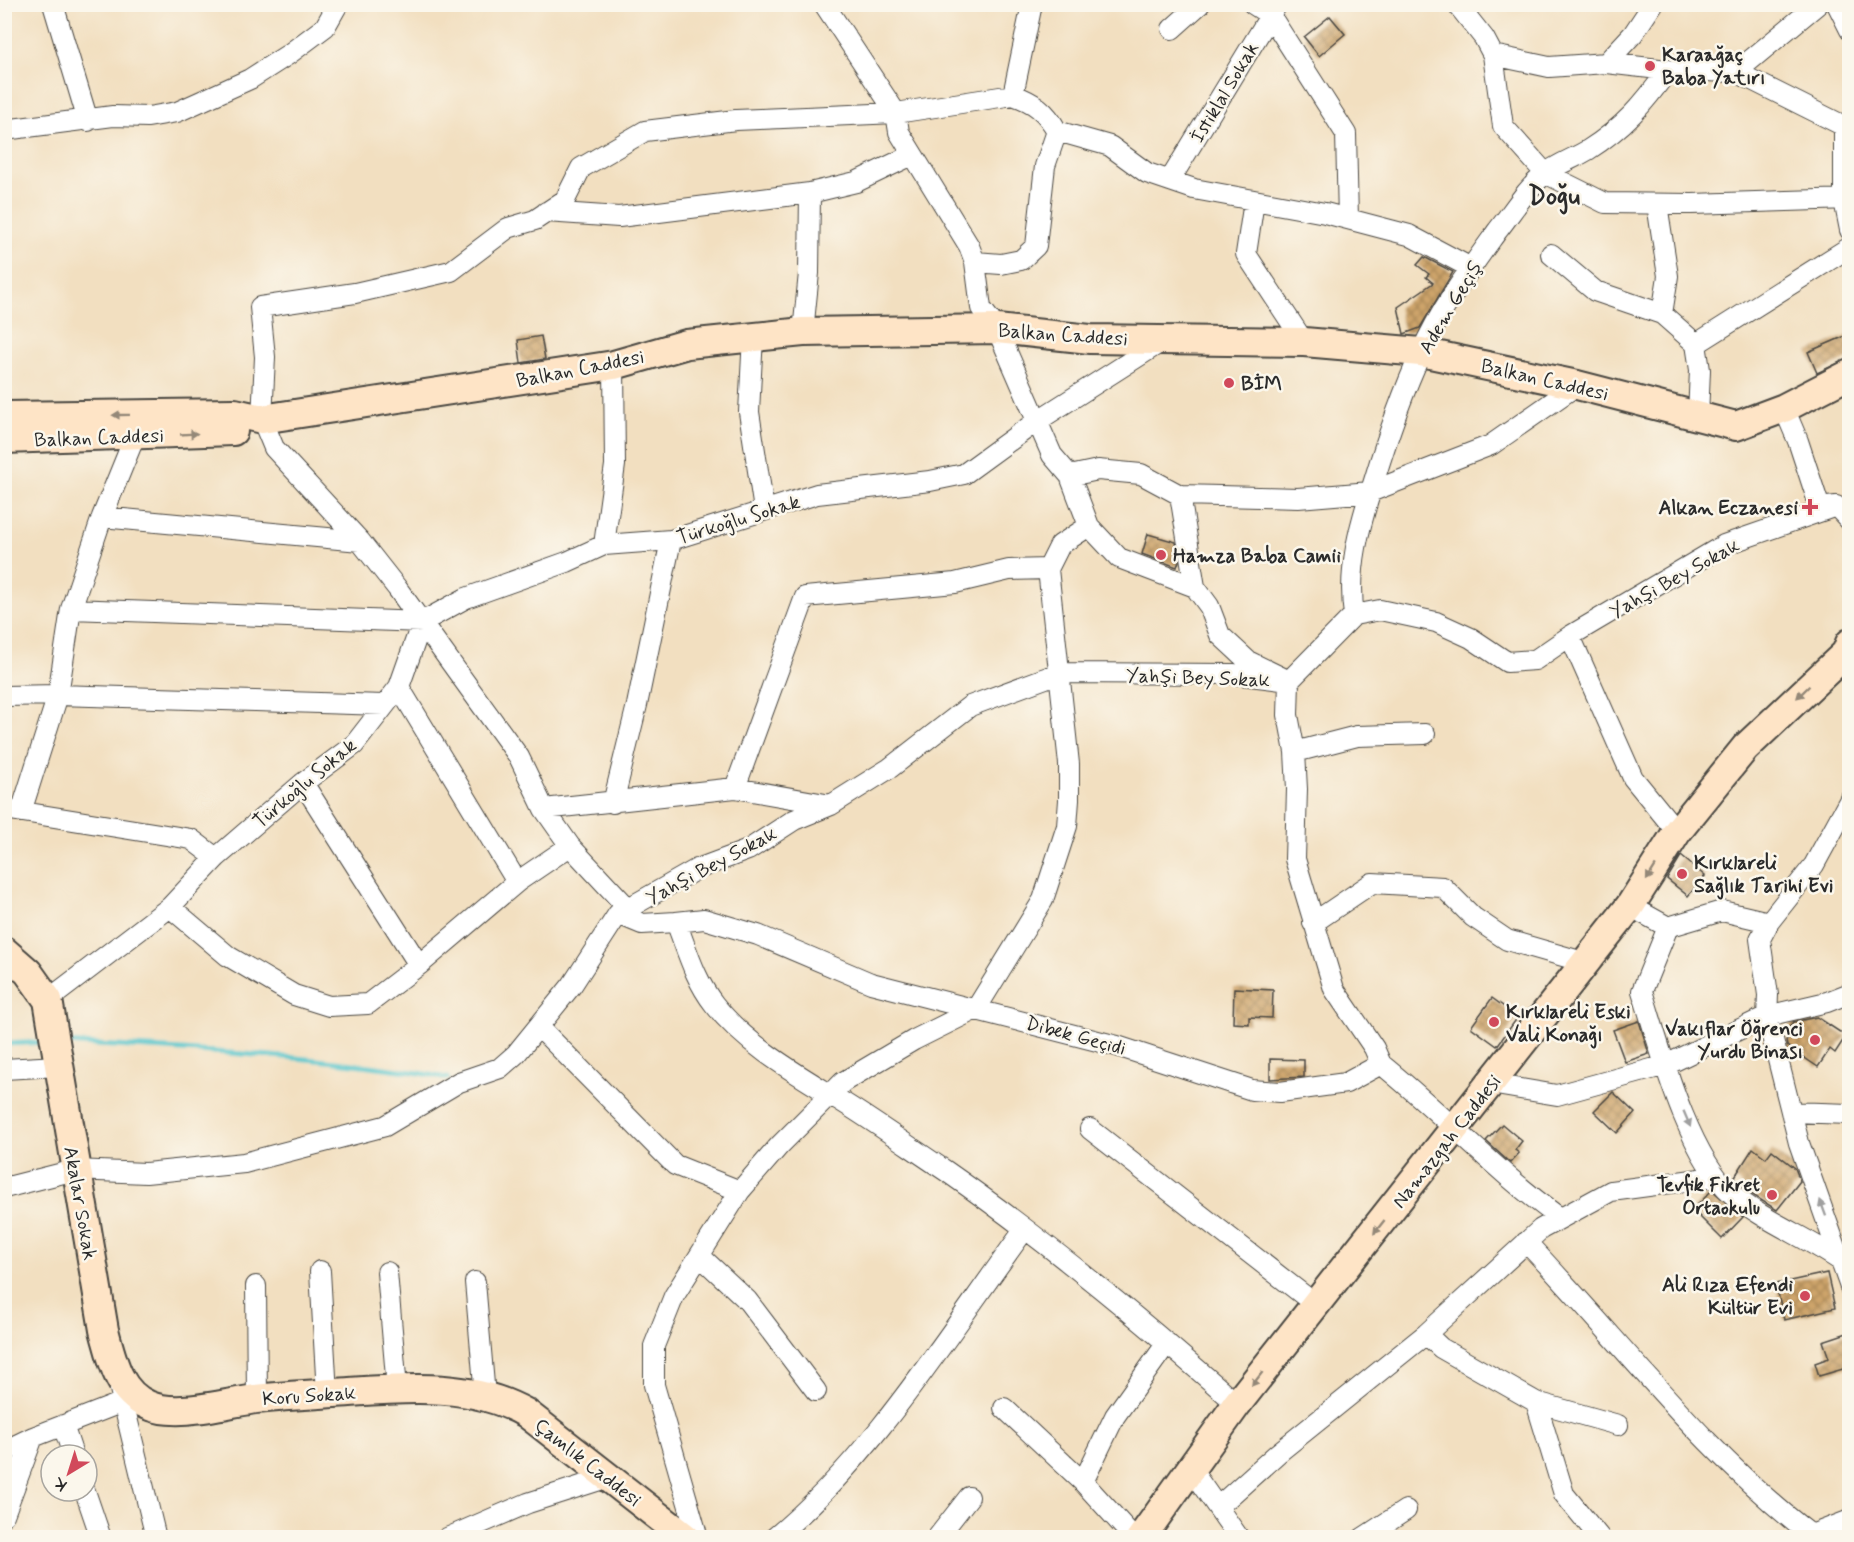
<svg xmlns="http://www.w3.org/2000/svg" width="1854" height="1542" font-family="Mynerve,sans-serif">
  <style>
    .lines { fill: none; stroke-linecap: round; stroke-linejoin: round }
    .stream { stroke: #57c5cb; stroke-width: 5 }
    .building { fill: url(#building-cross-hatch) }
    .street-casing { stroke: #494641; stroke-width: 22 }
    .secondary-casing { stroke: #494641; stroke-width: 32 }
    .street { stroke: #fff; stroke-width: 20 }
    .secondary { stroke: #fee4c6; stroke-width: 28 }
    .oneway { fill: #948878 }
    .oneway2 { fill: #a0a0a0 }
    .poi-dot { fill: #d1495b; stroke: #fbf7ec; stroke-width: 2 }
    .labels { text-anchor: middle; stroke-width: 5; stroke-linejoin: round; paint-order: stroke }
    .poi-label { font-size: 20px; font-weight: bold; fill: #2b2b2b; stroke: #fbf7ec; text-anchor: start }
    .street-label { font-size: 20px; fill: #2b2b2b; stroke: #fbf7ec }
    .district-label { font-size: 26px; font-weight: bold; fill: #2b2b2b; stroke: #fbf7ec }
  </style>
  <defs>
    <pattern id="building-cross-hatch" width="8" height="8" patternUnits="userSpaceOnUse" patternTransform="scale(1.5)"><rect width="8" height="8" fill="#cea46a"/><path d="M0 0l8 8M0 8l8-8" fill="none" stroke="#a78657"/></pattern>
  </defs>
  <rect width="100%" height="100%" fill="#fbf7ec"/>
  <filter id="ink" filterUnits="userSpaceOnUse"><feTurbulence type="fractalNoise" baseFrequency=".0167" numOctaves="2"/><feDisplacementMap in="SourceGraphic" scale="12" xChannelSelector="R" yChannelSelector="G"/><feConvolveMatrix kernelMatrix="1 2 1 2 8 2 1 2 1" color-interpolation-filters="sRGB"/></filter>
  <filter id="wash" filterUnits="userSpaceOnUse"><feTurbulence type="fractalNoise" baseFrequency=".008" numOctaves="4" result="noise"/><feDisplacementMap in="SourceGraphic" scale="24" xChannelSelector="R" yChannelSelector="G"/><feGaussianBlur stdDeviation="1.35" result="paint"/><feColorMatrix in="noise" values="0 0 0 0 0 0 0 0 0 0 0 0 0 0 0 0 0 1.4 0 .05"/><feComposite in="paint" operator="in"/></filter>
  <g filter="url(#wash)">
    <rect width="100%" height="100%" fill="#f2dfc0"/>
    <g class="lines">
      <path class="stream" d="M65,1043c128,8 256,12 383,35
        M4,1044l43,-2"/>
    </g>
    <g id="blocks">
      <path class="building" d="M1330,16l15,18 -26,22 -15,-19z
        M1424,257l29,15 -33,56 -16,6 -6,-27 35,-24 -7,-6 3,-3 -12,-9z
        M1850,334v24l-33,15 -9,-21z
        M541,336l4,23 -24,4 -3,-23z
        M1148,534l28,8 3,19 -2,6 -35,-13z
        M1681,856l24,20 -17,20 -21,-17z
        M1234,988l39,2 -1,28 -23,-1v7l-16,-1z
        M1492,998l26,19 -21,29 -26,-19z
        M1817,1017l29,19 -11,17 -5,-4 -12,18 -31,-21 -1,-5 5,-8 -4,-2 6,-9z
        M1639,1021l10,33 -24,8 -12,-32z
        M1270,1059l34,1v17l-34,2z
        M1613,1092l22,21 -18,20 -23,-22z
        M1502,1124l20,17 -7,9 4,3 -9,10 -24,-22z
        M1753,1148l13,10 6,-8 23,18 5,13 -23,29 -26,-16 -17,-16z
        M1712,1190l31,27 -21,22 -29,-29z
        M1827,1273l8,35 -51,12 -8,-36z
        M1850,1332v35l-31,9 -4,-13 14,-5 -6,-17z"/>
    </g>
  </g>
  <g filter="url(#ink)">
    <use href="#blocks" fill-opacity="0" stroke="#494641" stroke-width="1.5"/>
    <g class="lines">
      <g class="street-casing">
        <path id="street" d="M53,4l35,117
          M824,4l72,109 3,19 70,114 6,16 6,46 16,21 55,126 18,21 19,50 30,32 76,29 14,19 11,29 28,26 41,20 -1,34 7,37 2,37 -2,70 39,130 40,59 7,16
          M1253,4l17,11 76,119 2,85
          M1457,4l27,34 9,17 10,71 42,47 60,30 87,1 158,-5
          M1837,4l13,26
          M1172,29l28,-25
          M1493,55l56,12 57,-4 62,7 68,2 108,54h6
          M1606,63l27,-29 20,-30
          M1736,72l82,-68
          M1013,95l-117,18 -160,7 -91,11 -64,37 -16,32 -30,20 -27,8 -57,43 -96,22 -95,14 5,50 -3,62 12,29 86,93 37,47 122,169 25,52 26,37 56,60 -8,8 24,10 34,-2c11,28 19,58 38,82 37,47 93,75 141,106 31,20 61,41 91,61 102,71 198,151 291,233
          M1844,126v74l6,30
          M4,130l109,-14 35,1 29,-5 73,-33 39,-25 36,-27 13,-23
          M1057,131l53,15 37,27 47,16 131,24 84,22 62,33
          M1170,180l106,-174
          M1254,201l-8,53 58,88
          M1657,204l11,72 -6,38 34,30 4,26 -2,46
          M546,212l73,5 191,-24 46,-11 56,-27
          M1551,254l44,37 67,23
          M975,262l26,2 20,-4 15,-14 9,-80 12,-35c-11,-20 -23,-29 -44,-36l19,-91
          M803,332l6,-59 1,-80
          M753,336l-4,76 15,98
          M1696,344l154,-97
          M1784,408l14,33 22,67 16,-2 14,15
          M1070,476l28,-6 43,4 39,21 118,3 72,-6 121,-47 86,-60
          M1180,495l15,92
          M102,517l258,24
          M604,545l11,-80 -1,-100
          M71,609l351,13
          M1354,615c-7,-46 6,-91 20,-134 13,-43 28,-87 47,-128 19,-44 49,-84 77,-123 15,-19 28,-41 47,-56 12,-10 30,-16 43,-24 36,-23 56,-46 80,-80
          M1570,636l63,142 44,54
          M399,687l118,195
          M4,696l54,-1 326,10
          M1295,752l62,-16 68,-2
          M303,783l116,182
          M735,788l70,-191 150,-14 54,-13 39,-1 12,-24 29,-19
          M1850,799l-36,66 -45,57 -9,17 8,56 -1,21 32,127 51,144
          M613,803l24,-98 34,-165
          M4,809l187,30 25,19
          M544,809l191,-21 96,17
          M21,812l37,-117 13,-86 31,-92 33,-81
          M1630,906l38,21 54,-16 47,11
          M170,907l58,49 66,39 35,11 39,-2 51,-39 98,-83 53,-36
          M676,922l28,-3 54,16 113,48 246,63 135,44 28,2 66,-9 35,-19c61,49 115,108 179,154
          M1313,923l59,-40 71,4 30,30 34,23 80,23
          M1668,927l-26,64c18,57 45,163 90,203 31,27 79,45 113,70
          M48,1000l122,-93 46,-49 87,-75 51,-38 45,-58 23,-65 44,-24 101,-36 37,-17 67,-5 146,-46 113,-13 34,-7 73,-53 127,-81
          M539,1027l136,138 65,26
          M4,1069l54,-3
          M1490,1084l67,11 109,-30 101,-49 60,-14 23,-9
          M1791,1112l59,2
          M1090,1129l225,175
          M4,1188l71,-18 71,3 98,-10 141,-37 74,-44 41,-14 16,-14 56,-69 46,-71 79,-45 51,-19 46,-30 37,-15 59,-37 80,-62 89,-33 174,1 56,7 65,-66 26,-5 56,12 35,16 36,24 28,-2 35,-24 154,-91 112,-39
          M1526,1242c94,98 177,210 285,293l39,-15
          M700,1256l47,44 69,91
          M320,1271l7,123
          M387,1272l10,117
          M475,1282l10,114
          M256,1286l1,113
          M1426,1334l15,14 95,54 82,23
          M120,1389l36,149
          M1536,1402l28,92 36,44
          M1004,1408l79,74 51,56
          M63,1425l10,30
          M4,1451l29,-14
          M1190,1468l49,70
          M1083,1482l32,-66 52,-73
          M85,1491l16,47
          M1219,1506l59,-53 148,-119 115,-105 70,-38 104,-14
          M4,1515l29,-78 90,-35
          M447,1538l81,-35 78,-25
          M698,1538l-44,-153v-39l20,-50 66,-105 39,-45 64,-64 71,-42 62,-31 67,-109 24,-74 2,-26v-36l-21,-195
          M774,1538c99,-81 175,-206 251,-309
          M937,1538l32,-41
          M1363,1538l43,-28"/>
      </g>
      <g class="secondary-casing">
        <path id="secondary" d="M4,416l231,-3 27,6 352,-54 73,-21 116,-12 194,-3 93,10 214,3 117,10 156,33 159,41 48,-18 66,-34
          M4,439l229,-8
          M4,951l24,21 20,28 56,330c8,29 14,62 44,75 28,13 78,-2 108,-6 26,-3 52,-4 78,-6 63,-4 134,-13 192,20l160,125
          M1141,1538l96,-134 393,-498 47,-74 68,-84 101,-95 4,-10"/>
      </g>
      <use href="#street" class="street"/>
      <use href="#secondary" class="secondary"/>
    </g>
    <defs><path id="oneway-solid" d="M-6-.8H1V-3.2L6.5 0L1 3.2V.8H-6Z" transform="scale(1.5)"/></defs>
    <g class="oneway">
      <use href="#oneway-solid" transform="translate(121 415) rotate(179)"/>
      <use href="#oneway-solid" transform="translate(189 434) rotate(-3)"/>
      <use href="#oneway-solid" transform="translate(1803 692) rotate(136)"/>
      <use href="#oneway-solid" transform="translate(1651 873) rotate(122)"/>
      <use href="#oneway-solid" transform="translate(1379 1227) rotate(128)"/>
      <use href="#oneway-solid" transform="translate(1257 1379) rotate(128)"/>
    </g>
    <g class="oneway2">
      <use href="#oneway-solid" transform="translate(1687 1119) rotate(67)"/>
      <use href="#oneway-solid" transform="translate(1823 1208) rotate(-110)"/>
    </g>
  </g>
  <g class="poi-dot">
    <circle cx="1650" cy="66" r="6"/>
    <circle cx="1229" cy="383" r="6"/>
    <path d="M1807 498h6v6h6v6h-6v6h-6v-6h-6v-6h6z"/>
    <circle cx="1161" cy="555" r="6"/>
    <circle cx="1682" cy="874" r="6"/>
    <circle cx="1494" cy="1022" r="6"/>
    <circle cx="1815" cy="1040" r="6"/>
    <circle cx="1772" cy="1195" r="6"/>
    <circle cx="1805" cy="1296" r="6"/>
  </g>
  <g class="labels">
    <g class="poi-label">
      <text x="1662" y="61">Karaağaç<tspan x="1662" dy="23">Baba Yatırı</tspan></text>
      <text x="1241" y="390">BİM</text>
      <text x="1798" y="514" text-anchor="end">Alkan Eczanesi</text>
      <text x="1173" y="562">Hamza Baba Camii</text>
      <text x="1694" y="869">Kırklareli<tspan x="1694" dy="23">Sağlık Tarihi Evi</tspan></text>
      <text x="1506" y="1018">Kırklareli Eski<tspan x="1506" dy="23">Vali Konağı</tspan></text>
      <text x="1803" y="1035" text-anchor="end">Vakıflar Öğrenci<tspan x="1803" dy="23">Yurdu Binası</tspan></text>
      <text x="1760" y="1191" text-anchor="end">Tevfik Fikret<tspan x="1760" dy="23">Ortaokulu</tspan></text>
      <text x="1793" y="1291" text-anchor="end">Ali Rıza Efendi<tspan x="1793" dy="23">Kültür Evi</tspan></text>
    </g>
    <g class="street-label">
      <text transform="translate(1224 92) rotate(-59)" y="7">İstiklal Sokak</text>
      <text transform="translate(1450 307) rotate(-59)" y="7">Adem Geçiş</text>
      <text transform="translate(1063 334) rotate(4)" y="7">Balkan Caddesi</text>
      <text transform="translate(580 368) rotate(-11)" y="7">Balkan Caddesi</text>
      <text transform="translate(1545 379) rotate(13)" y="7">Balkan Caddesi</text>
      <text transform="translate(99 437) rotate(-2)" y="7">Balkan Caddesi</text>
      <text transform="translate(738 519) rotate(-17)" y="7">Türkoğlu Sokak</text>
      <text transform="translate(1674 578) rotate(-29)" y="7">Yahşi Bey Sokak</text>
      <text transform="translate(1198 677) rotate(2)" y="7">Yahşi Bey Sokak</text>
      <text transform="translate(304 783) rotate(-40)" y="7">Türkoğlu Sokak</text>
      <text transform="translate(711 865) rotate(-28)" y="7">Yahşi Bey Sokak</text>
      <text transform="translate(1076 1035) rotate(15)" y="7">Dibek Geçidi</text>
      <text transform="translate(1446 1141) rotate(-52)" y="7">Namazgah Caddesi</text>
      <text transform="translate(81 1203) rotate(80)" y="7">Akalar Sokak</text>
      <text transform="translate(309 1395) rotate(-4)" y="7">Koru Sokak</text>
      <text transform="translate(588 1462) rotate(38)" y="7">Çamlık Caddesi</text>
    </g>
    <g class="district-label">
      <text x="1554" y="204">Doğu</text>
    </g>
  </g>
  <rect width="1854" height="1542" fill="none" stroke="#fbf7ec" stroke-width="24"/>
  <g transform="translate(69 1473) rotate(218)"><circle r="28" fill="#fbf7ec" stroke="#a8a59f" stroke-width="1.5"/>
  <path d="M0-4.5L10 22L0 15L-10 22Z" fill="#d1495b"/>
  <text y="-9" font-size="16" font-weight="bold" text-anchor="middle" fill="#2b2b2b">K</text>
  </g>
</svg>
